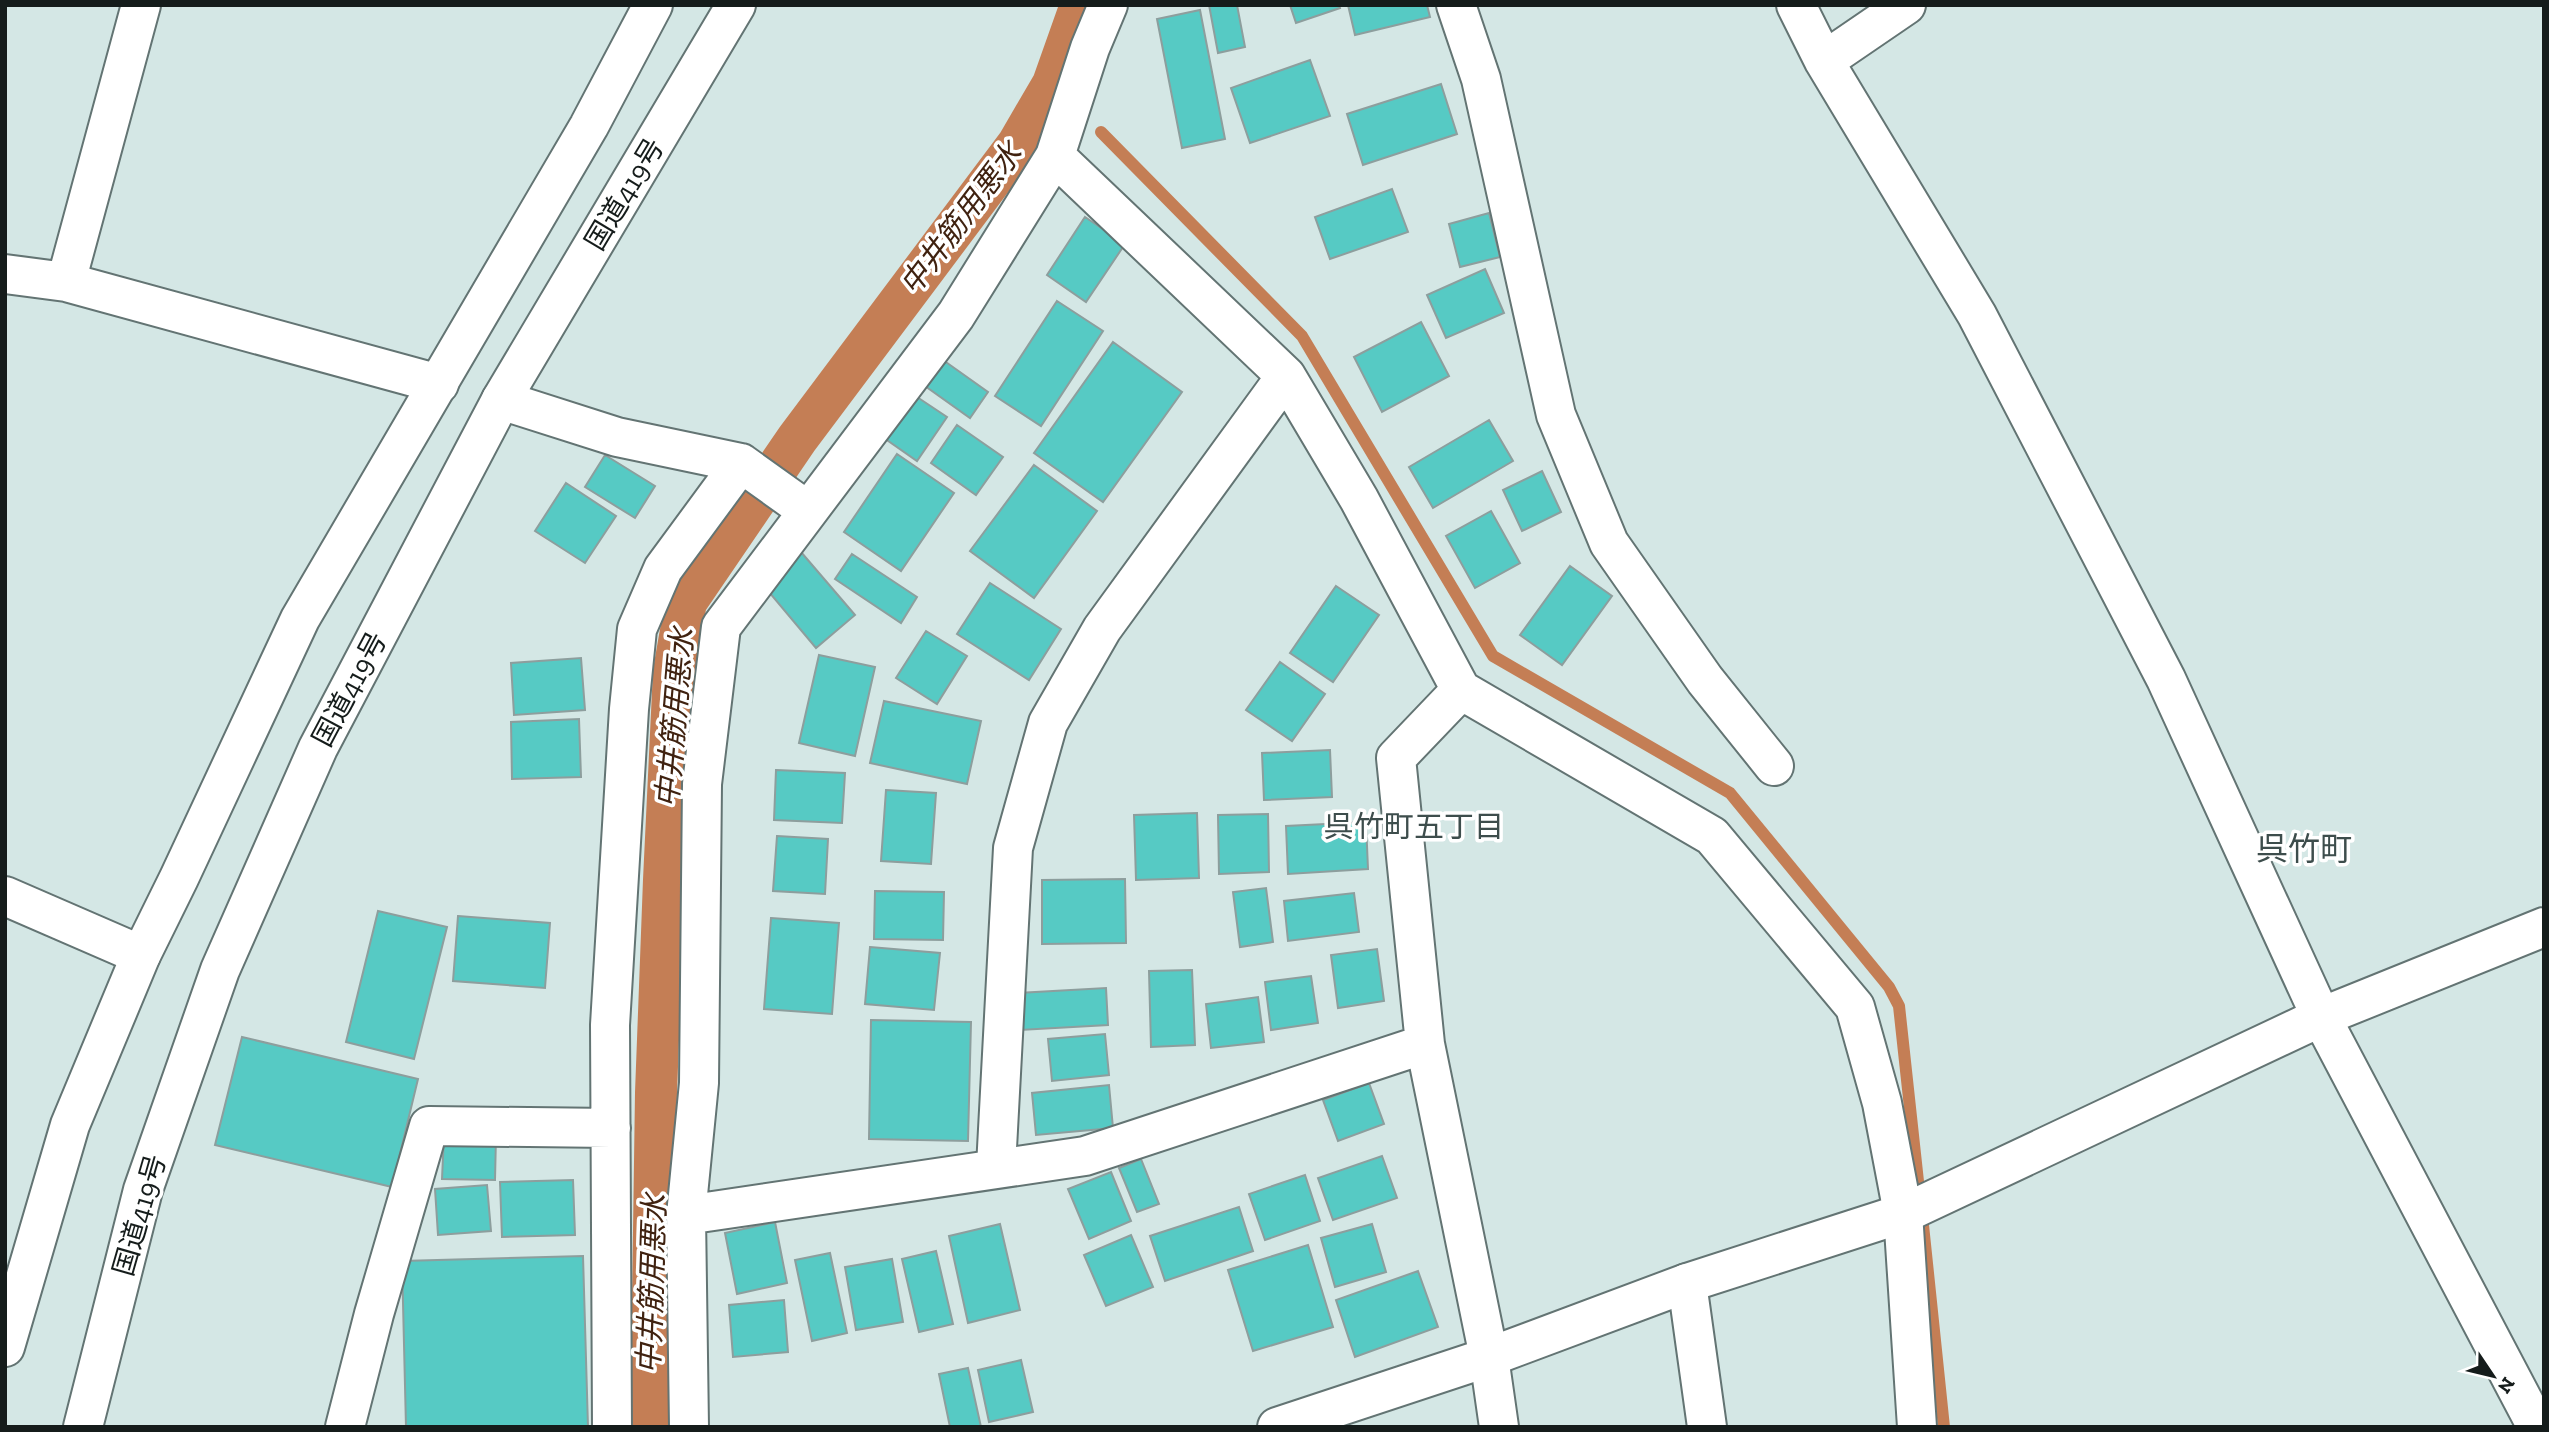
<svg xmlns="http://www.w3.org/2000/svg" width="2549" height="1432" font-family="'Zilla Slab','Noto Sans JP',serif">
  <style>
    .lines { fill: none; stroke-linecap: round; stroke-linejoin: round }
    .stream { stroke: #c47e55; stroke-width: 12 }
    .canal { stroke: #c47e55; stroke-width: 42 }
    .building { fill: #56cac4; stroke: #8d9e9d; stroke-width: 2 }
    .minor-casing { stroke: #637473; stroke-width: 42 }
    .tertiary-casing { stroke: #637473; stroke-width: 42 }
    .trunk-casing { stroke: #637473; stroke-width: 42 }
    .minor { stroke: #fff; stroke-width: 38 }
    .tertiary { stroke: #fff; stroke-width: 38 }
    .trunk { stroke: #fff; stroke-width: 38 }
    .labels { text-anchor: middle; stroke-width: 7; stroke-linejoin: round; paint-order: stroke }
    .street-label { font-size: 28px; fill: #151c1b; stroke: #fff }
    .water-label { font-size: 30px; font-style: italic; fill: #402210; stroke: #fff }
    .neighbourhood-label { font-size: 30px; fill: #3d4d4c; stroke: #fff }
    .quarter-label { font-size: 32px; fill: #3d4d4c; stroke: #fff }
  </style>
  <rect width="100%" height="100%" fill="#d4e7e5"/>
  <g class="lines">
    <path class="stream" d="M1053,84l2,2
      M1101,132l201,204 191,320 237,137 159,194 10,19 21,194
      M1923,1225l21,202"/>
    <path class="canal" d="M648,1427l5,-126 3,-208 8,-213 10,-209 12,-69 111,-163 221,-295 35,-60 28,-79"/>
  </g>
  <path class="building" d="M1209,5h28l8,42 -27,6z
    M1290,5h49l1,3 -44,15z
    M1348,5h79l3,12 -75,18z
    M1200,10l25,129 -43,9 -25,-129z
    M1310,60l20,56 -80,27 -19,-55z
    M1441,84l16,50 -94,31 -16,-51z
    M1392,189l16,43 -78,27 -15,-42z
    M1489,213l11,44 -40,10 -11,-43z
    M1085,217l40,27 -39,58 -39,-27z
    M1485,269l19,44 -58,25 -19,-43z
    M1057,301l46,30 -62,95 -46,-30z
    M1421,322l28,54 -67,36 -28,-55z
    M1113,342l69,50 -79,110 -69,-49z
    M943,360l45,32 -18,26 -45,-32z
    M914,395l33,22 -30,44 -33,-23z
    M1489,420l24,41 -80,47 -24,-41z
    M957,425l46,32 -27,38 -45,-32z
    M897,454l57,39 -53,78 -57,-39z
    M605,455l50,31 -20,32 -50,-31z
    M1034,465l63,46 -63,87 -64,-47z
    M1542,471l19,41 -39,19 -19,-41z
    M566,483l50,33 -31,47 -50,-32z
    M1491,511l29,52 -45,25 -29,-52z
    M801,552l54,63 -39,33 -53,-63z
    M852,554l65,43 -16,26 -66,-44z
    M1570,566l42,30 -50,69 -42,-30z
    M990,583l71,46 -32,51 -72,-46z
    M1336,586l43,29 -46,67 -43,-29z
    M926,631l41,25 -30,48 -41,-26z
    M819,655l56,12 -20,89 -56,-13z
    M581,658l4,52 -71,5 -3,-52z
    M1280,662l45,32 -33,47 -46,-31z
    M884,701l97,20 -14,63 -97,-21z
    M579,719l2,58 -69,2 -1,-57z
    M1330,750l2,47 -68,3 -2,-47z
    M776,770l69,3 -3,50 -68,-3z
    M886,790l50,3 -5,71 -50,-3z
    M1197,813l2,65 -63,2 -2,-65z
    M1268,814l1,58 -50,2 -1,-59z
    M1366,822l2,47 -80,5 -2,-48z
    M777,836l51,3 -3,55 -52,-3z
    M1125,879l1,64 -84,1v-64z
    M1266,888l7,54 -33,5 -7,-55z
    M875,891l69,1 -1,48 -69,-1z
    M1354,893l5,39 -71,9 -4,-40z
    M378,911l69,16 -33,132 -68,-17z
    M458,916l92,7 -5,65 -92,-7z
    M771,918l68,5 -7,91 -68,-5z
    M870,947l70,6 -6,57 -69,-6z
    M1377,949l7,52 -46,7 -7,-53z
    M1192,970l3,75 -44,2 -2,-76z
    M1311,976l7,47 -47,7 -6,-48z
    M1106,988l2,37 -88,5 -2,-37z
    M1258,997l6,45 -53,6 -5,-44z
    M871,1020l100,2 -3,119 -99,-2z
    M1105,1034l4,41 -57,6 -4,-42z
    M242,1037l176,42 -26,108 -177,-42z
    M1369,1083l15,41 -46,17 -15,-41z
    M1109,1085l4,43 -77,7 -4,-42z
    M444,1135l52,1 -1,44 -53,-1z
    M1382,1156l15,42 -64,22 -15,-42z
    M1141,1159l18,45 -22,8 -18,-44z
    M1111,1172l20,49 -42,18 -21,-50z
    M1305,1175l15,46 -55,19 -16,-46z
    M573,1180l2,55 -73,2 -2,-55z
    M487,1185l4,46 -53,4 -3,-46z
    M1239,1207l14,44 -88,30 -15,-45z
    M775,1222l12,61 -50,11 -12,-61z
    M1000,1224l20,86 -52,13 -19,-87z
    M1372,1224l14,48 -51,15 -14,-49z
    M1131,1235l22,52 -47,19 -22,-51z
    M1308,1245l25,82 -80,24 -25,-81z
    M936,1251l17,73 -34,8 -17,-73z
    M830,1253l17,80 -35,8 -17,-81z
    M583,1256l5,171h-182l-4,-166z
    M892,1259l11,63 -47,8 -11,-63z
    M1418,1271l20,56 -83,30 -19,-57z
    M784,1300l4,52 -55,5 -4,-52z
    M1021,1360l12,52 -44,10 -11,-52z
    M968,1368l13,59h-31l-11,-53z"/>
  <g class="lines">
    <g class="minor-casing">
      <path id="minor" d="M1456,5l25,74 75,336 53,128 96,137 69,86
        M1055,156l231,220 73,123 102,191 251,146 143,171 27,96 21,110 14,214
        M5,274l61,8 373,102
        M66,282l75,-277
        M501,400l116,37 124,26 67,48
        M1461,690l-65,68 29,286 64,313 10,70
        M5,896l136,59
        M996,1167l17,-319 35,-125 54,-94 184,-253
        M686,1215l399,-59 340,-112
        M1687,1283l20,144
        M345,1427l29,-113 55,-188 182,2
        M612,1427l-2,-402 19,-316 8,-80 26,-60 78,-106
        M689,1427l-3,-212 13,-132 3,-299 19,-157 235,-312 99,-159 35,-108 18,-43"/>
    </g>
    <g class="tertiary-casing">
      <path id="tertiary" d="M1796,5l28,56 153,254 189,364 155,338 216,410
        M1824,61l82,-56
        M1277,1427l212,-70 198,-74 220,-71 414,-195 223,-90"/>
    </g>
    <g class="trunk-casing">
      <path id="trunk" d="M5,1347l65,-222 71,-170 38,-77 121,-259 289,-493 64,-121
        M83,1427l60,-237 77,-220 98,-222 183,-348 235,-395"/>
    </g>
    <use href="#minor" class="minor"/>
    <use href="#tertiary" class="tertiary"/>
    <use href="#trunk" class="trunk"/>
  </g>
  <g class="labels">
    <g class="street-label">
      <text transform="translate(624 194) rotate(-59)" y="10">国道419号</text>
      <text transform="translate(349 689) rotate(-62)" y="10">国道419号</text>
      <text transform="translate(139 1215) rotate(-74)" y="10">国道419号</text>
    </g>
    <g class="water-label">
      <text transform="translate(961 219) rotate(-53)" y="10">中井筋用悪水</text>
      <text transform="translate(675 718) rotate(-85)" y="10">中井筋用悪水</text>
      <text transform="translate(652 1284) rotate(-88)" y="10">中井筋用悪水</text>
    </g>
    <g class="neighbourhood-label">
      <text x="1414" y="837">呉竹町五丁目</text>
    </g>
    <g class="quarter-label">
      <text x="2304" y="860">呉竹町</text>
    </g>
  </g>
  <rect width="2549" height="1432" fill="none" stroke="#151c1b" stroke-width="14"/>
  <g transform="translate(2493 1376) rotate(125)" stroke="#ffffff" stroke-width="5" paint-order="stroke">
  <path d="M0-5L12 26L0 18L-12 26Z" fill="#151c1b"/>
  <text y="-10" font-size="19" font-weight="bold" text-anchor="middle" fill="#151c1b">N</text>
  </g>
</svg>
